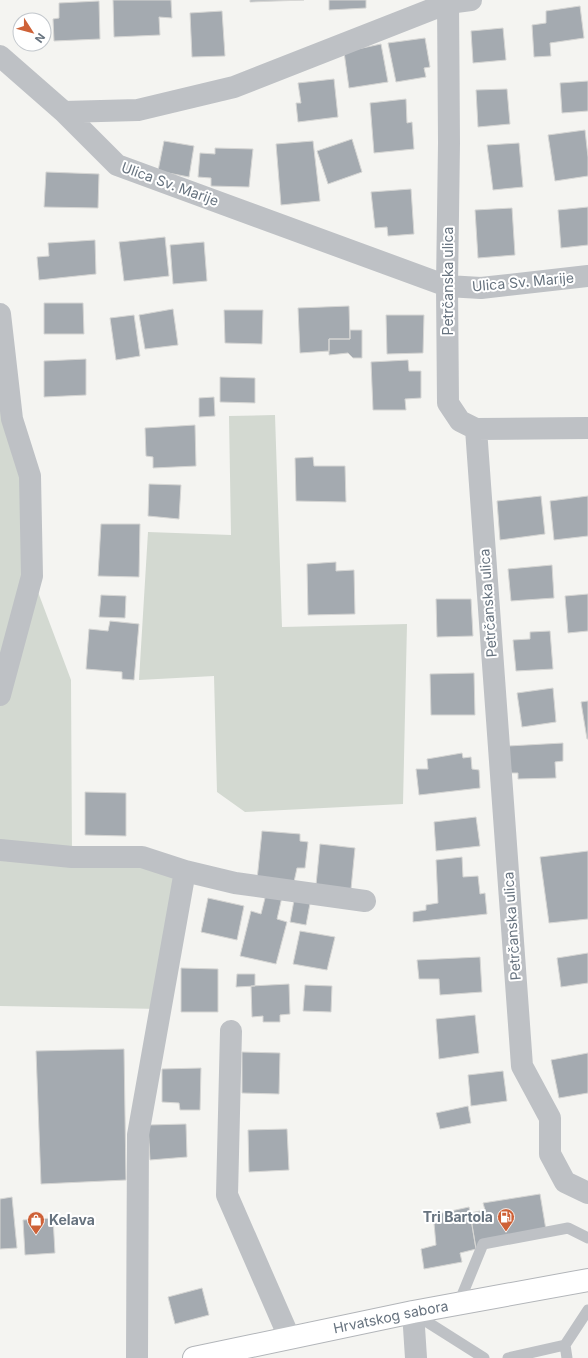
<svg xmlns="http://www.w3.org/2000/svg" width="588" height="1358" font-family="Inter,sans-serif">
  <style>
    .green { fill: #d3d9d1 }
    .building { fill: #a4aab0; stroke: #d6d6d4 }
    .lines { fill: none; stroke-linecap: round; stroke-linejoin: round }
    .primary-casing { stroke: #b2b5b9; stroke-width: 24 }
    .service { stroke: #bec1c5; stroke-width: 11 }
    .minor { stroke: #bec1c5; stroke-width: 22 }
    .primary { stroke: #fff; stroke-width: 22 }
    .labels { text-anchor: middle; stroke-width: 4; stroke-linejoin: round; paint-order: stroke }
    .street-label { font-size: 14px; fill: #67737f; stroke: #fff }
    .poi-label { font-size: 14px; font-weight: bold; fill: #67737f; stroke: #fff; text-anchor: end }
  </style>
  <rect width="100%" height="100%" fill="#f4f4f1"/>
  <path class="green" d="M0,314l32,262 39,104 1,177 113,14 -24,138 -161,-3z
    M275,415l7,212 125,-3 -4,180 -158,8 -28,-20 -3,-116 -75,4 9,-148 83,3 -2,-119z"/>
  <path class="building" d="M113,0h58l1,18 -13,-1 1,18 -46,2z
    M250,0h54l-54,2z
    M329,0h37v8l-37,2z
    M99,1l1,38 -46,2 -1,-22 6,-1v-15z
    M580,6l4,32 -34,5 1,13 -17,1 -2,-32 14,-2v-12z
    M222,11l3,45 -33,1 -2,-44z
    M503,28l3,32 -33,3 -2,-32z
    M425,38l5,29 -6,1 2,9 -30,5 -8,-39z
    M381,44l7,38 -39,6 -5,-36z
    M334,79l4,38 -40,5 -2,-19h5l-3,-20z
    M588,81v30l-26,2 -2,-30z
    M507,89l3,35 -32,3 -2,-37z
    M406,99l1,24 5,-1 2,27 -40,4 -4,-50z
    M585,130l3,27v19l-33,5 -7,-46z
    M352,139l10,33 -34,12 -11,-33z
    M164,141l30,5 -5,31 -31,-6z
    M313,141l7,60 -39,4 -5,-61z
    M519,143l4,44 -30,3 -6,-45z
    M215,148l38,1 -4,38 -38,-1v-8l-13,-1 2,-24 15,1z
    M46,172l53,2 -1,34 -54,-1z
    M411,189l3,45 -26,2 -1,-9 -12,1 -4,-36z
    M588,207v38l-27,3 -3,-38z
    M512,208l3,47 -37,3 -3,-48z
    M165,237l4,39 -45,5 -5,-39z
    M95,240l1,34 -57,6 -2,-23 12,-1 -1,-13z
    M204,242l3,39 -34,3 -3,-39z
    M44,303h39l1,31h-40z
    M349,306l1,33h-21v12l-29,2 -2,-45z
    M173,309l5,36 -33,4 -6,-34z
    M224,310h39l-1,34 -37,-1z
    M134,315l6,41 -24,4 -6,-42z
    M386,315h38l-1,38 -36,1z
    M350,330h12v28h-9l-5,-5 -19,2v-16h21z
    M86,359v36l-42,2v-36z
    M408,360l1,11h12v27l-16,1 1,11h-33l-2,-48z
    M220,377l35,1v25l-35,-1z
    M214,397l1,19 -16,1v-19z
    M195,425l1,41 -43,2v-11l-7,-1 -1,-28z
    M313,457l1,9h31l1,36 -50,-1 -1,-43z
    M149,484l32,1 -2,34 -31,-3z
    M541,496l4,38 -45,6 -3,-39z
    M588,496v40l-34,4 -4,-39z
    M101,524h39l-1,53 -41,-1z
    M336,562v9l18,-1 1,44 -47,1 -1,-51z
    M552,565l2,33 -43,3 -3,-32z
    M588,594v37l-20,2 -3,-37z
    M101,595l25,1 -1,22 -26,-1z
    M436,599h35l2,37 -36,1z
    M110,621l29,3 -5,56 -12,-1v-7l-36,-3 3,-40 19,2z
    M550,631l3,38 -37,2 -3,-31 17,-1v-7z
    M474,673l1,42h-44l-1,-41z
    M553,688l3,34 -34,5 -5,-34z
    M588,701v38h-1l-6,-37z
    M563,743v18l-8,1 1,16 -38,1v-6h-7l-3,-27z
    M462,753l1,5 8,-1 1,12 7,1 1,18 -61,7 -3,-26h12l-1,-10z
    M85,792l41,1v43l-41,-1z
    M476,817l4,29 -44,5 -2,-29z
    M262,831l38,3v7l8,1 -3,26h-8l-3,14 -37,-2z
    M320,844l35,4 -4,41 -35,-4z
    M588,851v68l-39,4 -9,-66z
    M462,857l1,20 15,-1 2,18 5,-1 2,21 -74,8v-10l13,-2v-5l12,-2 -2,-43z
    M266,894l16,3 -5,22 10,3 -11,42 -36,-8 11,-45 10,3z
    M295,895l16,3 -5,27 -16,-3z
    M208,898l36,8 -7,34 -36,-8z
    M300,931l35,6 -8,33 -34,-6z
    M588,953v30l-27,4 -4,-29z
    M480,957l2,35 -42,3 -1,-16h-20l-2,-19z
    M181,968l37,1v43h-37z
    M237,974h18v12l-19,1z
    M289,984l1,30 -10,1v7h-17v-6l-11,1 -1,-31z
    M305,985l27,1 -1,26 -28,-1z
    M475,1015l4,38 -40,6 -3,-40z
    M124,1049l2,131 -85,4 -5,-133z
    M242,1052l38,1 -1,41 -37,-1z
    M588,1053v40l-29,5 -8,-38z
    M201,1068l-1,42h-20l-1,-7 -17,-1v-33z
    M503,1071l4,30 -36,5 -3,-31z
    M468,1106l3,17 -31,6 -4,-16z
    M186,1124l1,33 -37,3 -2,-35z
    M287,1129l2,41 -40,2 -1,-42z
    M540,1194l7,42 -71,13 -6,-36 15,-3 -2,-7z
    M12,1197l5,51 -17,1v-50z
    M469,1207l7,42 -16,4 2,9 -38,7 -3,-20 15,-4 -2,-22 8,-10z
    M53,1218l2,35 -30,2 -2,-35z
    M202,1288l7,27 -34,9 -7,-27z"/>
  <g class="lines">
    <g class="primary-casing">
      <g id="primary">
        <path id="s1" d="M194,1358l219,-46 175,-32"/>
      </g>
    </g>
    <path class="service" d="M458,1305l25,-61 85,-16 20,10
      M413,1313l71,45
      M565,1345l2,13
      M508,1358l57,-13 23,-35"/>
    <path class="minor" d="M448,0l1,143 -2,143 1,117 12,18 16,8 46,637 28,52v36l15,28 23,11
      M471,0l-23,3 -214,84 -96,23 -74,2 53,53 330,121 34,2 107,-12
      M0,56l64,56
      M0,314l12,105 18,57 2,100 -32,119
      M476,429l112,-1
      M0,850l72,7h70l43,14 -47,264 -1,223
      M185,871l50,12 130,18
      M231,1031l-4,164 62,142
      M413,1312l3,46"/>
    <use href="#primary" class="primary"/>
  </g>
  <defs>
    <g id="fuel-pin" transform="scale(0.9)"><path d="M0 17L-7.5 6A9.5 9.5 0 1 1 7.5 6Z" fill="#ce6137" stroke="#fff"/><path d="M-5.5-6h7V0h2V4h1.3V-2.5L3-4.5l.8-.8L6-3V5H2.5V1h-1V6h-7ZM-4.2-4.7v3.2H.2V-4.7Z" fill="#fff"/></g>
    <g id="shop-pin" transform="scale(0.9)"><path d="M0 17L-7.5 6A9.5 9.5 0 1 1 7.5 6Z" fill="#ce6137" stroke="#fff"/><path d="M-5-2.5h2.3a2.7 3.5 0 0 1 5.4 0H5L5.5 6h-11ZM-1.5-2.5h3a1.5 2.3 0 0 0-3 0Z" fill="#fff"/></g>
  </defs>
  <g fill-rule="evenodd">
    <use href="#fuel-pin" x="506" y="1217"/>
    <use href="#shop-pin" x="36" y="1220"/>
  </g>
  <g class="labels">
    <g class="street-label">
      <text transform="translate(170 184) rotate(20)" y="5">Ulica Sv. Marije</text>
      <text transform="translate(448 281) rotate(-90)" y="5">Petrčanska ulica</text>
      <text transform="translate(523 282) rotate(-5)" y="5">Ulica Sv. Marije</text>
      <text transform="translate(488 603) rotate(-94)" y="5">Petrčanska ulica</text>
      <text transform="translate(512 926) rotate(-94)" y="5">Petrčanska ulica</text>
      <text dy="5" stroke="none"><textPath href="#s1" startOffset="201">Hrvatskog sabora</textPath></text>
    </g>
    <g class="poi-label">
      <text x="493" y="1222">Tri Bartola</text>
      <text x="49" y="1225" text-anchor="start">Kelava</text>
    </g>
  </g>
  <g transform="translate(32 32) rotate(126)"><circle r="19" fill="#ffffff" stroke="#c2c7cc"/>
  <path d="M0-3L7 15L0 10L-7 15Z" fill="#ce6137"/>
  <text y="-6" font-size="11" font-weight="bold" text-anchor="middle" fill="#67737f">N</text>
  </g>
</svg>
